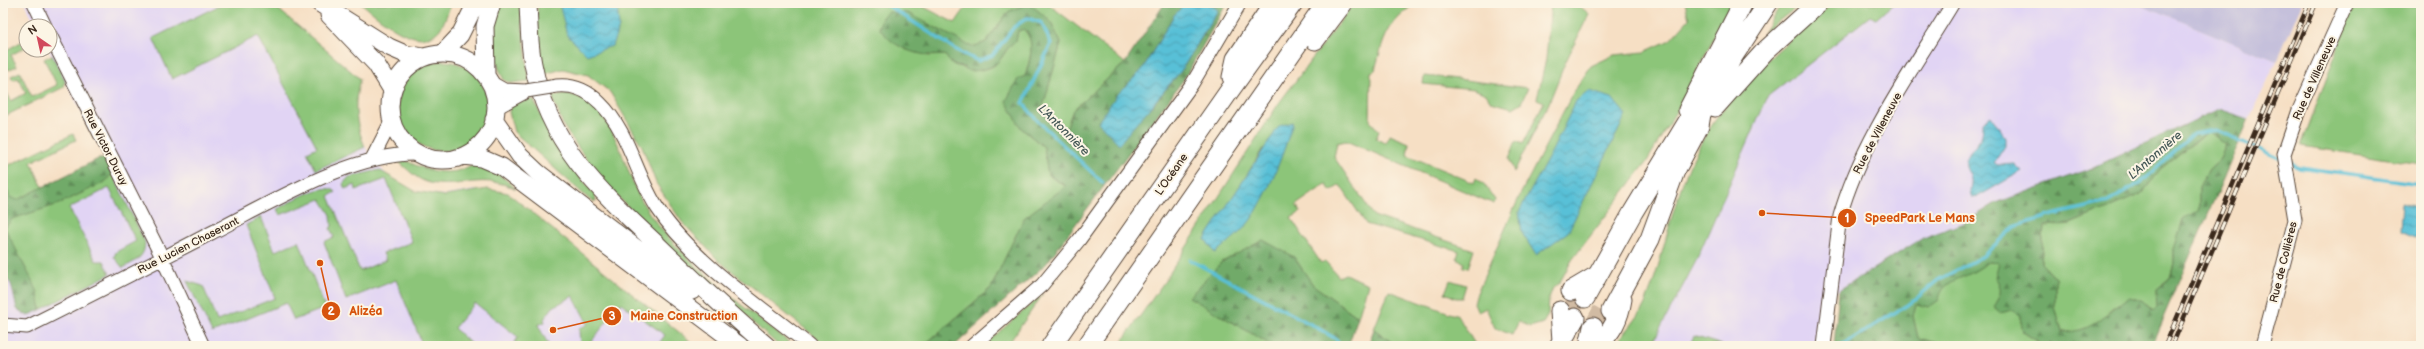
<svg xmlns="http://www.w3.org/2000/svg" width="2424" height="349" font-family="'Balsamiq Sans',sans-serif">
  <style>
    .built { fill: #e1d4f4 }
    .industrial { fill: #c5c0db }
    .grass { fill: #8cc579; stroke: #64784c; fill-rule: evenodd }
    .forest { fill: url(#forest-firs); stroke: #566a44; fill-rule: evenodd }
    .water { fill: url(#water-waves); stroke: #4a757a }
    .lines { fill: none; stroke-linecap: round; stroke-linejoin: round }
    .stream { stroke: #59c0d7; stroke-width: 3.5 }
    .highway-tunnel { stroke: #d1bba3; stroke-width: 19; stroke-dasharray: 19 10; stroke-linecap: butt }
    .minor-casing { stroke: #574537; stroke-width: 15 }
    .major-casing { stroke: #574537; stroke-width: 19 }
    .highway-casing { stroke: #574537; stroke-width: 21 }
    .minor { stroke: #fff; stroke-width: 13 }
    .major { stroke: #fff; stroke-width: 17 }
    .highway { stroke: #fff; stroke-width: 19 }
    .rail-casing { stroke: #3b2a1e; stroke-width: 4.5 }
    .rail { stroke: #fcf5e5; stroke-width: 3; stroke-dasharray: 9; stroke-linecap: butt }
    .minor-bridge-casing { stroke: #574537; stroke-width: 15; stroke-linecap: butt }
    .minor-bridge { stroke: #fff; stroke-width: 13 }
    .labels { text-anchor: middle; stroke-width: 4; stroke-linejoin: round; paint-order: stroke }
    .street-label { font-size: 11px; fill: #3b2a1e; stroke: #fcf5e5 }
    .water-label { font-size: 12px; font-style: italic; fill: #445756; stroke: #fcf5e5 }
    .leader { fill: none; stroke: #d7540e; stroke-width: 1.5 }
    .callout-dot { fill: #d7540e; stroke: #fcf5e5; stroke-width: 1.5 }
    .mark-label { font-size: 12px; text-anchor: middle; font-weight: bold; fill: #fff }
    .callout-label { font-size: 12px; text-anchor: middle; font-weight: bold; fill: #d7540e; stroke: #fcf5e5; stroke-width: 4; stroke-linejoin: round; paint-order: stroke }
  </style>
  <defs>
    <pattern id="forest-firs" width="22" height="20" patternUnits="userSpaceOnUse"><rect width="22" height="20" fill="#71aa69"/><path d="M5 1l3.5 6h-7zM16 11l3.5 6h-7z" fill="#5e8b56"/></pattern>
    <pattern id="water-waves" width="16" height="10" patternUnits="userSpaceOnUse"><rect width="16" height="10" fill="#59c0d7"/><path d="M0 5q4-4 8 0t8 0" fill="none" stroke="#4b9cae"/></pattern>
  </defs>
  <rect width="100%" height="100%" fill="#fcf5e5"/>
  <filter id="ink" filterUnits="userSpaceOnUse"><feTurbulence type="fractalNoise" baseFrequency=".025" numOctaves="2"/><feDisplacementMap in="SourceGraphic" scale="8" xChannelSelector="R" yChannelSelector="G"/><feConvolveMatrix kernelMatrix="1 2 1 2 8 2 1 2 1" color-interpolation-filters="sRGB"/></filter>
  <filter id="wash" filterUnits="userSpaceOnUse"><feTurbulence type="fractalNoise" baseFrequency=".012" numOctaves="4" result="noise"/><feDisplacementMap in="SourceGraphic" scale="16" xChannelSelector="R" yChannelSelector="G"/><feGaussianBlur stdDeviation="0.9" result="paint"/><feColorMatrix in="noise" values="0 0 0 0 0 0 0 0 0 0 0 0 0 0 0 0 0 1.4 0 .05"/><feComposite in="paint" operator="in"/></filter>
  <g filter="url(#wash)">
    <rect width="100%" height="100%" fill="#f6dfc4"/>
    <path class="built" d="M25,3h246l89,76 -5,18 2,30 12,28 20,22 26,14 30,4 29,-5h20l201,156h-692v-155l8,17 96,-47 -58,-111 1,-24h-14z
      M1894,3h243l140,58 -28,58 -31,-10 -126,59 -96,35 -32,20 -41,15 -93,57 -5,41 -19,10h-155l44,-83 73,-167 102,-80 6,3z"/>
    <path class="industrial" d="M2137,3h165l-25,58z"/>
    <path class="grass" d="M224,3h47l89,76c-7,26 -5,43 5,68l-49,23 -9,-18 10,-5 -59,-111 -86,43 -19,-41z
      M361,3h90c-3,8 -6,19 -11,26 -21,26 -62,-12 -79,-26z
      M502,3h18l9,78 -18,2 -7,-3c-15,-31 -13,-45 -2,-77z
      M538,3h378l39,20 14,-20h60l-21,9 -22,30 -14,6 -64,-35 20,43 17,-1c9,15 38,20 51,9 8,-7 10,-17 20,-23l2,-10 5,-2c16,14 4,34 2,50 -2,16 -3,33 -4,49l23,19 4,28 19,12 -43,31 -33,70 -68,58h-96l-108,-85 -37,-39 -26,-39 -14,-37 -32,-54 -22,-17 -25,-6 -19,5 -9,-36z
      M1029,3h18l78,60 -52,47 -9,24 -22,-24 19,-67 -11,-22z
      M1354,3h61c-29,24 -30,31 -40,67l-4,2 -1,49 9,10 -3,8 10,4 4,-8 19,8 -2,12 67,28 2,-5 8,6 11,16 -1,4 -148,-63 -9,2 -3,14 40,59 100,34 -6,18 -5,-1 1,-4 -7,-5 2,-7 -93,-27 -26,-39 -9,6 -5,-7 -30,21 5,7 -10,6 30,45 4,-2 14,16 6,-3 23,10 -10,33 -45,-32 -19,-28 -104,40 83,49h-154l45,-64 115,-179zM1263,148l-48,105 -10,-14 30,-44z
      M1551,3h25l13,11 -24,49 -16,40 -35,69 -5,-13 7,-18 7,3 21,-42 -7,-3 9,-40z
      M1685,3h46l-50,100 -35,60 -74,97 -12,22 -7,6 -4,10 -1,17 -5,8 -13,4 -11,-6 -7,14 -17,-7 -9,-20 -8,4 -4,-9 2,-8 45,-102 52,-100 18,-27 23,-11 30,-3 26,-12 19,-21z
      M1782,3h20l-39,30z
      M1833,3h61l-18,16 -6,-3 -102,80 -73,167 -44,83h-36c9,-13 23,-27 30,-42 19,-45 25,-95 45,-139 33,-72 84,-112 143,-162z
      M2355,3h66v161l-120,-18z
      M26,39v8l-15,8 6,11 -9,4 -2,-4 -3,1v-15z
      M52,55l13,26 -1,6 -61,30v-25l3,-1 5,10 15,-8 -8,-15 -5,2 -2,-4 9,-4 12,25 25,-12 -13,-26z
      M398 106a45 45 0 1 1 90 0a45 45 0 1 1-90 0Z
      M1424,76l25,2 79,10 -7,15 -8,5 -22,-6 -5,-8 -12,-5 -51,-5z
      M568,94c43,6 54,67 70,100 26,54 108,115 156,152h-15l-128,-115 -53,-55 -34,-49 -12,-31z
      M533,99l27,53 35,43 1,6h-5l-77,-69 -5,-20 2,-7z
      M2209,131l17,14 -6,14 -11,10 -10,19v21l-25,39v15l-4,15 -14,11 1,19 -4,3 -11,-11 -29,8 -16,15 -17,9h-18l-7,-26v-28l-14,-15 3,-37 26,-2 71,-30 23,-28z
      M73,134l3,6 -45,22 14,30 62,-30 38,80c0,16 -10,19 -22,26l-9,-11 2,-5 20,-11 -27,-53 -40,20 27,53h8l6,13 -72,37 -35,-76v-67z
      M403,159c22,12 46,19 71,6 18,4 29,11 42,24 -33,-16 -56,0 -86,-6 -13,-3 -23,-14 -33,-23z
      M379,170l36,21 30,5 43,-7 20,4 188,153h-39l8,-11 -44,-32 -33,43h-8l-1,-17 9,-5 -15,-28 -20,11 -9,12 1,3 -7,3 11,21h-36l5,-9 -43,-34 -21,25 19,18h-50l-27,-66 -50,20 -22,-58 10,-5 -4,-9 2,-1 -1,-12 -10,-16 -41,16 -3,-6c14,-7 47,-29 59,-17l-7,4 31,75 26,-11 -3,-7 29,-11 -26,-63 -30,11 -1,-5 -10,4 -2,-5 6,-7z
      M261,217l14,34 24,-10 26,67 -31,12 -8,-17 -74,30 -25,-52 16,5 14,35 58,-23 -29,-73z
      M1989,261l10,1 2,34 19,21 3,15 14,9 1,5h-99l-1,-3 -20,-5 -5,-22 3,-12 24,-13 12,-10 20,-9z
      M1450,280l16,5 -4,13h-6l-11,-5z
      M1389,291l69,25 18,30h-79l-23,-17z
      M1043,294l-36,52h-24z
      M1694,336l28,9 -33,1z"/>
    <path class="forest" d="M1029,3l21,18 11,22 -19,67 22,24 9,-24 52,-47 40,-60h21l-12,12 -32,55 -26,26 35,11 30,-36 37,-60 -9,-8h18l-43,76 -138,185 -92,82h-31l68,-58 33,-70 42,-32 -18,-11 -4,-28 -23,-19 -15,-27 12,-22 7,-3c5,-14 11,-35 -1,-47l-6,2 -2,10c-10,6 -11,13 -18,21 -6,7 -21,9 -29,9l-5,-4c-10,0 -14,-4 -19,-12 -27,2 -49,-5 -66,-27l3,-11 6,-5 20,1 64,34 14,-5 22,-30z
      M2219,109l30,10 -98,227h-113l-1,-5 -14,-9 -3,-15 -8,-7 -13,3 -5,-6c7,-11 9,-19 1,-30l4,-15 -10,-1c-5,4 -10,8 -16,11 -14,8 -31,9 -34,28l-10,7 -13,-3 -3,12 5,22 20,5 1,3h-62l-3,-2 -2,2h-38l5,-56 84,-52 41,-15 32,-20 96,-35zM2208,131l18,14 -6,14 -11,10 -10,19v21l-16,11 -9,28v15l-4,15 -14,11 1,19 -5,3 -10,-11 -12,-4c-26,17 -34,36 -68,36l-7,-26v-28l-14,-15 3,-37 26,-2 71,-30 23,-28z
      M98,159h12l5,11 -10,12 -46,22 -47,15 -7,9 32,62 4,19 -13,7 -11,-7 -6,-25 -8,-10v-93l7,16 7,3z
      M1263,240l31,17 19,28 45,32 -10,29h-75l-84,-49 33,-35z
      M1374,329l23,17h-29z"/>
    <path class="water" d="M561,3h56l2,24 -7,19 -25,9 -20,-20 -7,-28z
      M1186,3h23l9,7 -37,61 -62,73 -21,-22 18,-26 26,-26 32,-55z
      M1589,91l23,7 14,17 -58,117 -32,23 -14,-22 -3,-21 32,-59 25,-52z
      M1991,116l14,22v8l-11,17 4,2 17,-1 7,7 -43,25 -7,1c-4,-7 0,-11 -1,-18 -1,-6 -7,-11 -5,-18 5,-17 18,-15 17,-39z
      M1293,122c-8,28 -30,88 -50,107 -8,9 -19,16 -28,24l-10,-14 74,-113z
      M2402,203l19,5v31l-21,-8z"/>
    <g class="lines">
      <path class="stream" d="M884,3l74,48 20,10 15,-6 21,-28 13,-9 15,5 9,21 -28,59 14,17 66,63
        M2288,162l12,5 121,17
        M1190,260l124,66 22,13 5,7
        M1841,346l71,-44 26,-22 45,-24 31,-29 38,-12 56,-13 35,-21 50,-47 23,-4 65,29"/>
    </g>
  </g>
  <g filter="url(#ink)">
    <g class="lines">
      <path class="highway-tunnel" d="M1569,315l10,-20
        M1593,327l11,-20"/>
      <g class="minor-casing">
        <path id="minor" d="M34,3l11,23
          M50,35l110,218 43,93
          M490,82l14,8 22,1
          M551,87c20,-4 35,2 49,16 29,28 36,73 58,106 35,53 103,97 152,137
          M496,108l29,-16
          M372,159l19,-37
          M3,325l24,2c62,-31 123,-62 184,-94 58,-29 142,-81 207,-79
          M972,346l70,-61 37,-45 113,-156 48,-81
          M1824,346l16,-130c22,-77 72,-145 113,-213
          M2262,346l33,-126 -11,-66 15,-44 48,-107"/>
      </g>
      <g class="major-casing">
        <path id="major" d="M319,3l70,44 16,7 18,3
          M528,3c1,20 1,41 5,61 15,81 68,128 125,181 36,35 72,69 109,101
          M329,15l47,49 16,26
          M443,53l17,-18 16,-32
          M390 107a53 53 0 1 1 106 0a53 53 0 1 1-106 0Z
          M486,75l-1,-49 7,-23
          M494,119l26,37 17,16 155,119
          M463,156l18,2 21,9 238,179"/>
      </g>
      <g class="highway-casing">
        <path id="highway" d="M1315,40l28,-37
          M1232,77l4,-18 38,-56
          M1715,107l50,-56 53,-48
          M1688,110l55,-107
          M1571,291l27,-16
          M1585,298l48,-86 68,-112
          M1560,311l2,30
          M1611,311l39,-72 25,-68 24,-45 2,-12 31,-56 36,-55
          M1051,346l179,-256 63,-87
          M1087,346l239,-343
          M1559,346l16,-28
          M1589,346l4,-19
          M1597,346c15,-14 22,-27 25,-47"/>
      </g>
      <use href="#minor" class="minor"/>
      <use href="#major" class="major"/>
      <use href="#highway" class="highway"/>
      <g class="rail-casing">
        <path id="rail" d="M2165,346l144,-343
          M2172,346l144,-343"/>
      </g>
      <use href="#rail" class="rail"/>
      <g class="minor-bridge-casing">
        <path id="minor-bridge" d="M526,91l25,-4"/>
      </g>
      <use href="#minor-bridge" class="minor-bridge"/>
    </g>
  </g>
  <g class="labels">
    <g class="street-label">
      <text transform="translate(2314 78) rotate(-66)" y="4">Rue de Villeneuve</text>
      <text transform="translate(1877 133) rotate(-62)" y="4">Rue de Villeneuve</text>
      <text transform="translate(106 147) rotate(63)" y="4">Rue Victor Duruy</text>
      <text transform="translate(1171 174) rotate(-55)" y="4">L’Océane</text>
      <text transform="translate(188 245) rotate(-27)" y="4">Rue Lucien Chaserant</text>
      <text transform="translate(2283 262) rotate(-76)" y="4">Rue de Collières</text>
    </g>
    <g class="water-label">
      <text transform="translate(1064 130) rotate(45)" y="4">L'Antonnière</text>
      <text transform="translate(2155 155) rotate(-41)" y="4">L'Antonnière</text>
    </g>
  </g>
  <path class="leader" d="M1762 213L1847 218M320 263L331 311M553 330L612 316"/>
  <g class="callout-dot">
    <circle cx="1762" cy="213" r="4"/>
    <circle cx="320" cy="263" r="4"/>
    <circle cx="553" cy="330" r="4"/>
    <circle cx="1847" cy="218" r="10"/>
    <circle cx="331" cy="311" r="10"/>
    <circle cx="612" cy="316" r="10"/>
  </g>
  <g class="mark-label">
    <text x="1847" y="222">1</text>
    <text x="331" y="315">2</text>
    <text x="612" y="320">3</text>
  </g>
  <g class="callout-label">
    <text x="1920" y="222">SpeedPark Le Mans</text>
    <text x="366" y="315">Alizéa</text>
    <text x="684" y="320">Maine Construction</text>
  </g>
  <rect width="2424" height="349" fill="none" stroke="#fcf5e5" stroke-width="16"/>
  <g transform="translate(38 38) rotate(326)"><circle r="19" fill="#fcf5e5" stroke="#afa495"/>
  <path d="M0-3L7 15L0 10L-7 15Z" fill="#d1495b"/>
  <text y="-6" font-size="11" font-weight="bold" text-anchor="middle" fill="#3b2a1e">N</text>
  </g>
</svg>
